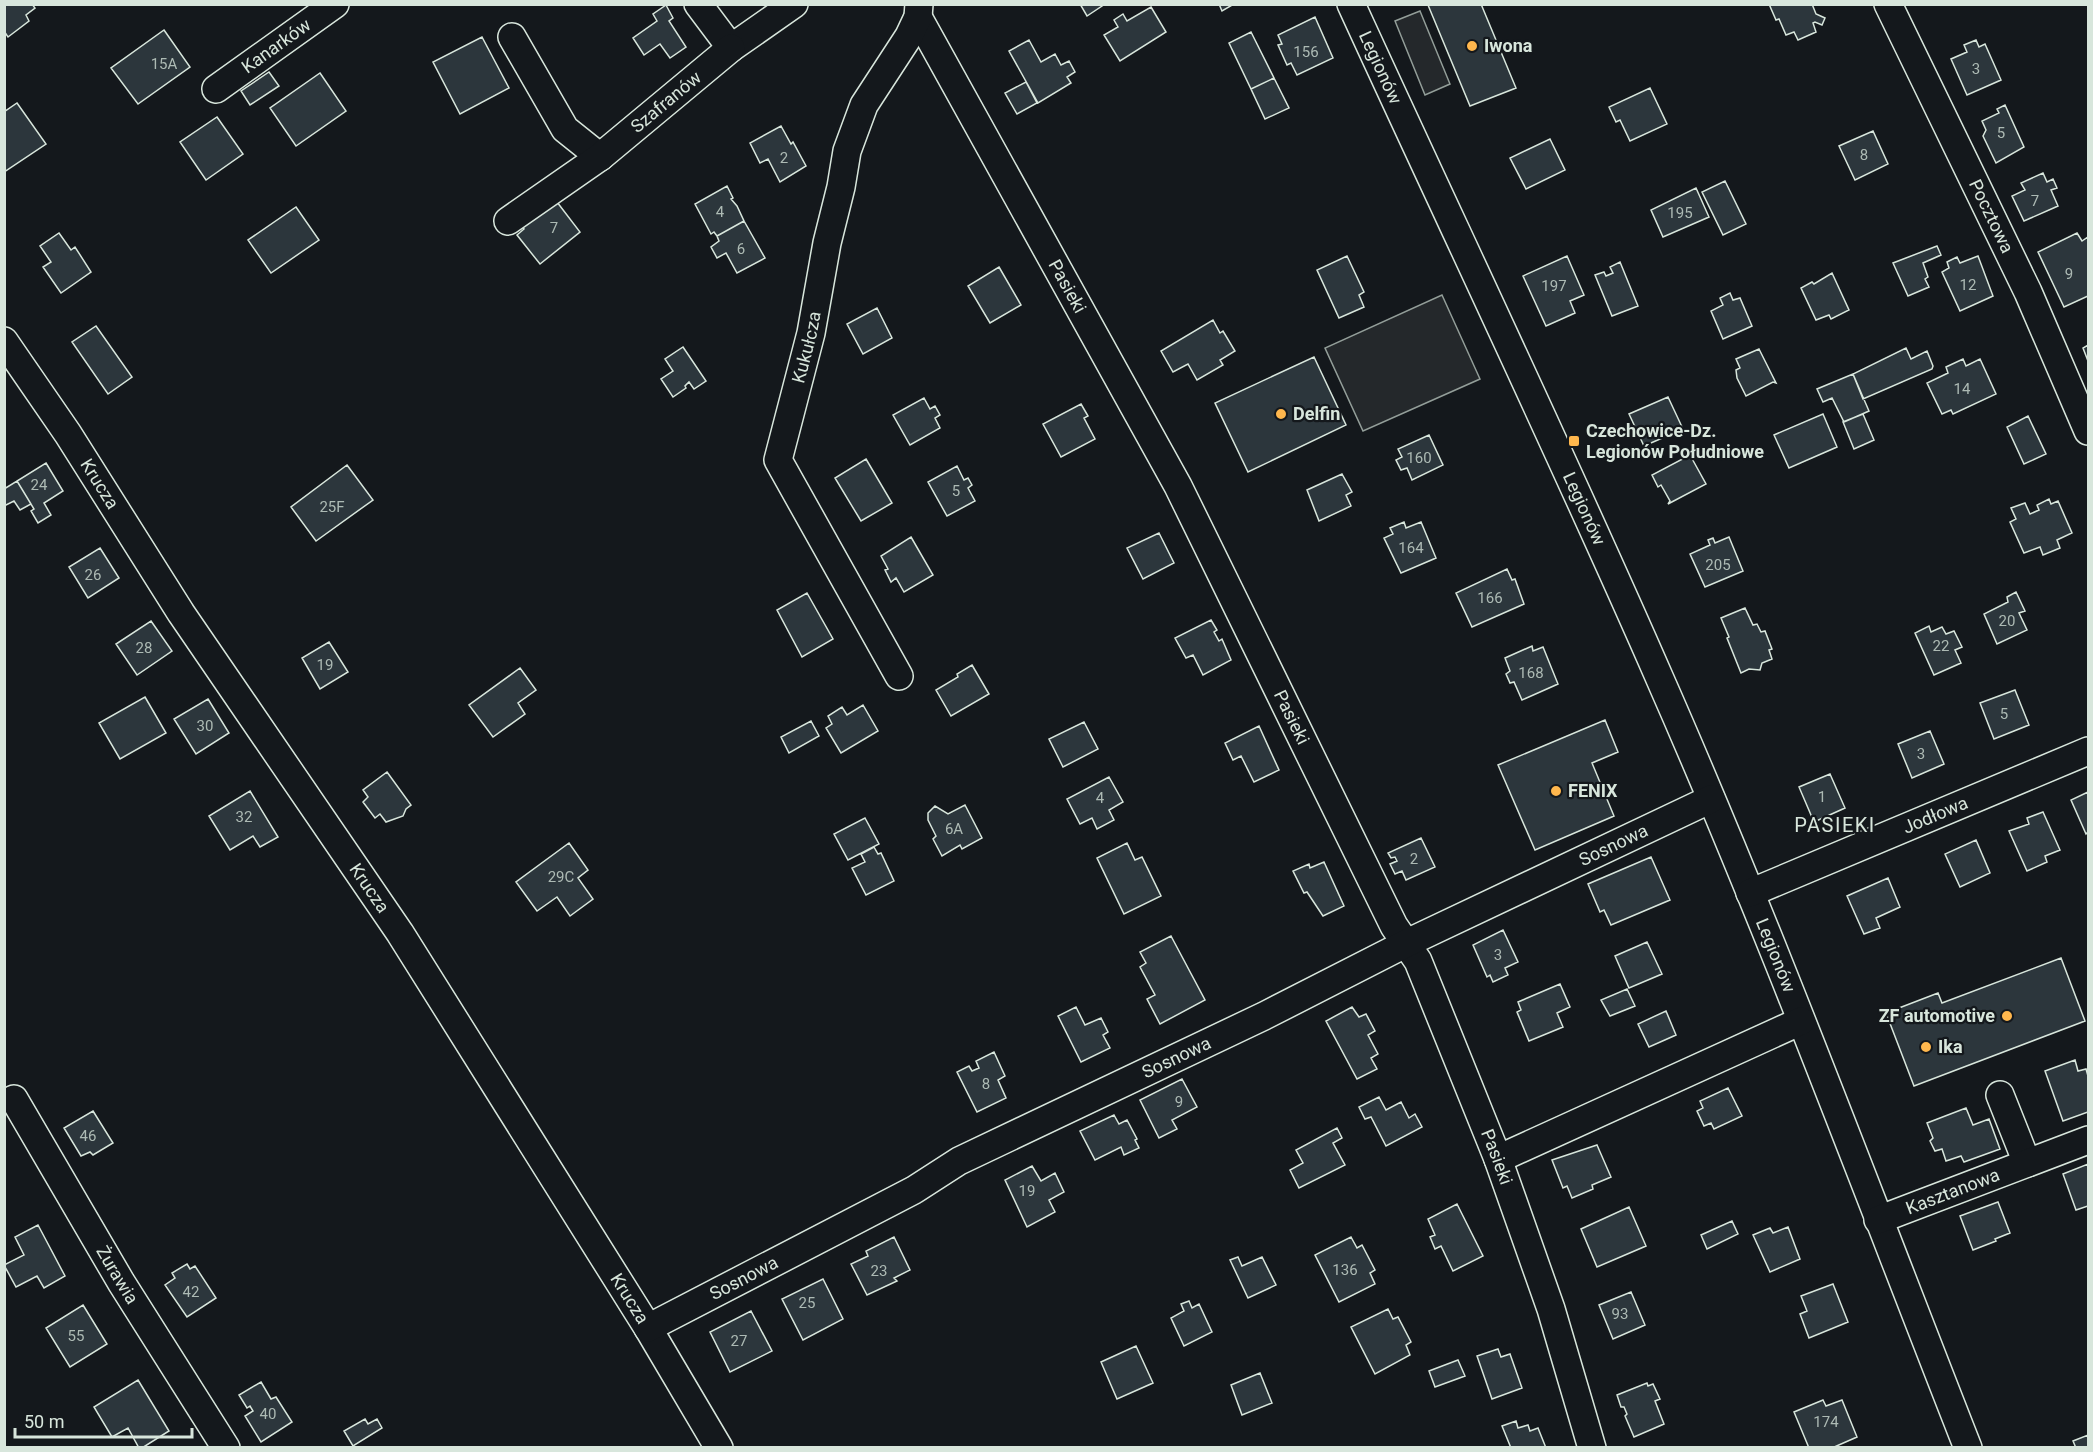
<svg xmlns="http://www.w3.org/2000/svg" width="2093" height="1452" font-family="Roboto,sans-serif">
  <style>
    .parking { fill: #24282b; stroke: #939e99; stroke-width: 1.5 }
    .building { fill: #2c363c; stroke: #d8e6dc; stroke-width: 1.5 }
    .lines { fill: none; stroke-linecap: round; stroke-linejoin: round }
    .minor-casing { stroke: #d8e6dc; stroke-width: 30 }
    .minor { stroke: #14181c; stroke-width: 27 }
    .poi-dot { fill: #ffb74d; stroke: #14181c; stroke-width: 2 }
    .labels { text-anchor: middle; stroke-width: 4.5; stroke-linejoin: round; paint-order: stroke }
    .number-label { font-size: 15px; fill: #adbab4 }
    .poi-label { font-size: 18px; font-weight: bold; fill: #d8e6dc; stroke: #14181c; text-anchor: start }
    .street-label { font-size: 18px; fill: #d8e6dc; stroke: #14181c }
    .neighbourhood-label { font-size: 20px; letter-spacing: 1.5px; fill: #d8e6dc; stroke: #14181c }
  </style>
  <rect width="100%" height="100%" fill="#14181c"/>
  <path class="parking" d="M1420,11l30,73 -25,11 -30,-74z
    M1442,295l38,84 -117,52 -38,-83z"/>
  <path class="building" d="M4,4h28l3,4 -9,7 3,6 -21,16 -4,-6z
    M1080,4h25l-18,12z
    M1219,4h15l-12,7z
    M1481,4l35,84 -46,18 -42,-101z
    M1769,4h43l4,10 9,4 -3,7 -7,-3 -2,1 3,9 -18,8 -4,-8 -8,3 -7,-16 -3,1z
    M666,5l7,13 -4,3 17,26 -16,11 -10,-14 -16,11 -11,-17 24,-17 -4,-7z
    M1151,7l15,25 -46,29 -16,-26 14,-8 -4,-7 9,-6 4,7z
    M1315,17l18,41 -36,17 -6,-12 -4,2 -9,-20 4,-1 -4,-9z
    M164,30l26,37 -52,37 -27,-36z
    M1251,32l23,46 -23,11 -22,-46z
    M482,37l27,51 -49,26 -27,-52z
    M1029,40l12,22 14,-8 6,11 8,-4 6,11 -8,5 4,6 -33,20 -29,-52z
    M1976,40l3,7 6,-3 16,36 -34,15 -16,-36 16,-7 -3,-7z
    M269,72l10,14 -29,19 -9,-14z
    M320,73l26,38 -50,35 -26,-38z
    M1274,78l15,30 -24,11 -14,-30z
    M1026,82l11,21 -20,11 -12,-21z
    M1650,88l17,36 -37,17 -10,-21 -4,2 -7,-15z
    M17,103l29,41 -42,28v-60z
    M2005,105l19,42 -28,16 -13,-27 3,-6 -4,-9 17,-8 -2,-4z
    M217,117l26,37 -37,26 -26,-38z
    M781,126l10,18 2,-2 13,24 -26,16 -12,-23 -8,4 -10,-20z
    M1873,131l15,33 -33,16 -16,-34z
    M1550,139l15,31 -39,19 -16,-31z
    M2043,173l4,9 6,-3 4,9 -6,2 7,16 -34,15 -12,-25 13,-6 -4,-7z
    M1725,181l21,43 -23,11 -21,-43z
    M727,186l6,12 -2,1 6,7 7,15 -27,15 -3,-4 -3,2 -16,-30z
    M1696,188l13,29 -46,20 -12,-27z
    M557,202l23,30 -40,32 -23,-29 7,-6 -4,-5z
    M296,207l23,33 -48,33 -23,-33z
    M744,221l21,37 -28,15 -11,-20 -9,5 -6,-11 8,-6 -2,-5z
    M59,233l12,17 4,-3 16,25 -30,21 -18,-26 8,-5 -11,-16z
    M2077,233l5,8 6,-4v59l-24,11 -26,-55z
    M1937,246l4,9 -18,8 5,14 -3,2 4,8 -21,9 -15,-33z
    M1347,256l17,36 -5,3 5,12 -25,11 -22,-48z
    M1567,256l17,39 -14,6 5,12 -29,13 -23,-50z
    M1978,256l15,40 -33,15 -18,-39 7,-4 -2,-6 10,-5 3,6z
    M1620,262l18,44 -26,10 -17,-41 9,-3 2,4 7,-3 -3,-6z
    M999,267l22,38 -31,18 -22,-37z
    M1832,273l17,37 -18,9 -2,-4 -13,5 -15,-32 11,-6 2,2z
    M1730,293l3,7 7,-2 12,28 -29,13 -12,-28 12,-6 -3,-7z
    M877,308l15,30 -29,16 -16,-30z
    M1213,320l7,13 3,-2 12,20 -15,9 3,5 -26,15 -9,-16 -15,8 -12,-21z
    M96,326l36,51 -24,17 -36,-52z
    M2088,345v16l-5,-13z
    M683,347l23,34 -12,8 -5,-7 -4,4 1,2 -13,9 -12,-18 12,-8 -8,-12z
    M1906,348l5,11 16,-8 6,15 -1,3 -69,30 -10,-25z
    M1759,349l17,34 -3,-1 -27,14 -9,-18 -1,-8 4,-2 -4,-9z
    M1314,357l32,68 -98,47 -33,-69z
    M1963,359l3,7 14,-7 16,35 -43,20 -2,-4 -9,4 -15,-31 21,-10 -2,-6z
    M1853,374l16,37 -25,11 -12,-24 -9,4 -6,-13z
    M1668,397l15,32 -39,17 -15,-32z
    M924,398l6,11 5,-3 5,9 -5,3 5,10 -30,17 -17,-30z
    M1081,404l7,12 -4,2 11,21 -34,18 -18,-33z
    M1823,414l14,33 -48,21 -15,-33z
    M1863,414l11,26 -20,9 -11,-27z
    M2028,416l18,38 -22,10 -17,-37z
    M1429,435l14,30 -31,15 -5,-12 -6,2 -5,-10 6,-3 -4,-8z
    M1690,455l16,29 -38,20 2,-3 -9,-16 -3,2 -6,-12z
    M866,459l26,44 -31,18 -26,-43z
    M46,463l17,28 -19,12 7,12 -13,8 -7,-12 3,-2 -17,-28z
    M347,465l26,35 -57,41 -25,-34z
    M957,466l7,14 4,-2 4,7 -4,3 7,13 -28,15 -19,-34z
    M1342,474l10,18 -6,3 5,11 -32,15 -12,-31z
    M17,481l14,23 -11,6 -6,-9 -10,5v-17z
    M2049,499l2,5 7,-3 14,32 -15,7 3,8 -17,7 -3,-8 -16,6 -14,-31 6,-3 -5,-11 14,-5 5,11 9,-4 -2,-5z
    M1404,522l2,6 15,-6 15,36 -35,15 -17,-35 9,-4 -3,-6z
    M1159,533l15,30 -31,16 -16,-31z
    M911,537l22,38 -29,17 -8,-14 -5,4 -6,-12 3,-1 -7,-13z
    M1729,537l14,34 -38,16 -15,-33 20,-9 -2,-5 5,-2 2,5z
    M100,548l19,30 -31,20 -19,-31z
    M1507,569l5,11 3,-1 9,25 -52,23 -16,-34z
    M2016,592l9,19 -6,2 8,17 -30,14 -13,-30 24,-12 -1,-5z
    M807,593l26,46 -31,18 -25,-47z
    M1745,608l8,17 4,-1 4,8 4,-1 7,18 -3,1 3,9 -10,4 -2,7 -11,-1 -8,4 -14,-35 2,-1 -8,-19z
    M1211,620l6,10 -3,2 5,9 3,-2 9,21 -28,15 -10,-20 -7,3 -11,-20z
    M151,621l21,30 -35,24 -21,-31z
    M1929,626l2,6 11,-5 4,7 8,-3 8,16 -7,3 6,13 -27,12 -19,-42z
    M329,642l19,30 -28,17 -18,-31z
    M1532,646l1,5 10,-4 15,37 -36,16 -8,-18 -4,1 -4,-9 4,-3 -5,-13z
    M972,665l17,29 -38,22 -15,-26 22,-13 -1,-3z
    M520,668l16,22 -18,13 7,11 -32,23 -24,-32z
    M2015,690l14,35 -35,14 -14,-36z
    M145,697l21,36 -46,26 -21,-36z
    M208,699l21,34 -33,21 -22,-35z
    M863,705l15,26 -37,22 -15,-25 6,-4 -4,-8 14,-9 5,8z
    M1605,720l13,32 -26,11 22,53 -79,34 -37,-85z
    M811,721l8,15 -30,17 -8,-16z
    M1084,722l14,27 -35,18 -14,-28z
    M1259,726l20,44 -25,12 -13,-26 -8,4 -8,-17z
    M1930,731l14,33 -32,14 -14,-34z
    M387,772l24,33 -5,4 -3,7 -17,6 -6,-8 -5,4 -12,-16 5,-5 -5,-7z
    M1830,774l15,34 -31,14 -15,-35z
    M1109,777l14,25 -14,8 5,10 -17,9 -5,-11 -12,6 -13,-25z
    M250,791l28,46 -18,10 -7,-11 -23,14 -21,-34z
    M2088,792v40l-2,2 -15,-34z
    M965,805l17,33 -20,11 -2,-4 -18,11 -9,-17 3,-3 -8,-16v-7l7,-7 13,8z
    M2043,812l17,38 -15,6 2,6 -20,9 -18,-40 20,-7 -2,-6z
    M865,818l14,26 -31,16 -14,-26z
    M1421,838l14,29 -29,13 -4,-9 -7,3 -5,-10 7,-3 -2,-4 -4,1 -3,-5z
    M1976,840l14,33 -30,14 -15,-33z
    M569,843l19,27 -10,8 15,21 -23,17 -13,-19 -20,14 -21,-29z
    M1127,843l8,17 7,-3 19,39 -37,18 -27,-56z
    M874,847l4,7 3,-1 13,28 -28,14 -14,-27 13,-6 -4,-8z
    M1651,857l19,43 -59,25 -7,-15 -4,2 -12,-28z
    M1324,862l20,44 -21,10 -16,-24 -3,1 -11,-22 16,-7 1,4z
    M1888,878l12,29 -24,11 4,10 -16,6 -17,-38z
    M1503,930l15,32 -13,6 3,7 -15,7 -3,-7 -3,2 -14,-32z
    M1171,936l34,64 -45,24 -13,-25 8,-4 -15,-28 6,-4 -6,-11z
    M1647,942l15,32 -33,14 -14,-32z
    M2061,958l24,63 -171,65 -28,-73 52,-20 4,10z
    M1560,984l10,23 -13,6 6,14 -34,14 -12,-29 4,-2 -3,-8z
    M1627,989l8,17 -25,10 -9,-16z
    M1076,1007l9,18 16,-7 7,14 -5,3 7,13 -29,14 -23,-46z
    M1352,1007l7,10 7,-3 9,17 -7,4 10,19 -7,4 6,11 -20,10 -31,-58z
    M1666,1011l10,24 -27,12 -11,-23z
    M994,1052l11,24 -7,4 8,18 -29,14 -20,-40 12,-6 3,5 7,-3 -3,-7z
    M2075,1060l3,11 8,-2 2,7v36l-25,9 -18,-50z
    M1182,1079l15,28 -25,13 5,9 -18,9 -19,-38z
    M1728,1088l14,28 -28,13 -3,-6 -7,3 -7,-15 6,-3 -3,-7z
    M1379,1097l7,13 15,-8 8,16 6,-4 7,13 -36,19 -15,-29 -6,2 -6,-12z
    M1966,1108l7,17 16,-6 11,30 -36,13 -3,-6 -15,5 -4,-12 -7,2 -5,-10 3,-3 -6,-15z
    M93,1111l20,32 -20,12 -3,-3 -9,4 -17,-28z
    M1114,1115l5,9 8,-4 10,19 -2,1 4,8 -15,7 -3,-8 -26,13 -15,-29z
    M1337,1128l5,10 -9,5 12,22 -46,23 -9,-18 13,-7 -7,-13z
    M1597,1145l14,32 -19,8 1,4 -21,9 -5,-12 -4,2 -11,-28z
    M2088,1164v42l-12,4 -13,-36z
    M1032,1166l9,15 14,-8 9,19 -15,8 6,12 -28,15 -22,-47z
    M1998,1202l12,31 -15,6 1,2 -23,9 -13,-34z
    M1457,1204l26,52 -30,15 -12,-25 -6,3 -5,-12 5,-2 -7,-16z
    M1629,1207l17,39 -49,21 -16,-38z
    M1732,1221l6,13 -31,15 -6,-14z
    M38,1225l27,51 -21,12 -7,-12 -21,11 -12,-22 20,-10 -9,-18z
    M1788,1227l12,32 -30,13 -17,-37 17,-7 3,5z
    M894,1237l16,33 -16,8 3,3 -30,14 -16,-31 17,-8 -2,-5z
    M1351,1237l6,11 5,-3 13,25 -5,3 5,11 -36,18 -24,-47z
    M1238,1257l4,9 20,-9 14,28 -28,13 -18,-38z
    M187,1264l3,5 5,-3 21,32 -29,19 -22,-32 10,-7 -3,-5z
    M823,1279l20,40 -40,21 -21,-41z
    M1833,1284l15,38 -39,16 -9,-24 7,-3 -6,-15z
    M1631,1292l14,33 -32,14 -14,-34z
    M1189,1301l3,7 7,-4 13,28 -28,14 -13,-28 13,-7 -3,-7z
    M83,1305l24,39 -37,23 -24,-39z
    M1388,1309l5,10 5,-2 13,25 -5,3 4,10 -35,19 -24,-47z
    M751,1311l21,40 -42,21 -20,-40z
    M1136,1346l17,37 -36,16 -16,-37z
    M1498,1349l3,8 9,-3 12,34 -30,11 -15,-43z
    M1458,1360l7,16 -30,11 -6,-16z
    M1260,1373l12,30 -30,12 -11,-30z
    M138,1380l31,51 -27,17h-3l-11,-20 -16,9 -18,-30z
    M261,1382l10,17 5,-2 16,25 -31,20 -16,-26 8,-5 -3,-5 -3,2 -8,-13z
    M1647,1383l1,3 5,-2 7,15 -5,2 9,23 -30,13 -9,-21 2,-2 -3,-7h-3l-4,-12z
    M1823,1400l3,6 16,-6 15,37 -25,11h-23l-15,-36z
    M365,1419l3,5 9,-5 5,9 -29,18 -9,-15z
    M1516,1421l2,7 10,-3 2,6 8,-3 8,20h-35l-9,-22z
    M2088,1435v13h-12l-3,-7z"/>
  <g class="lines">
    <g class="minor-casing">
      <g id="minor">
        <path d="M698,4l33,44 63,-44"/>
        <path id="s1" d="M1351,4c103,225 210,448 309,675 111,252 207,512 308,769"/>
        <path id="s2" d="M1888,4l140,288 60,139"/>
        <path id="s3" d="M918,17l260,469 216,440 24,35 80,198 53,150 41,139"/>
        <path d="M512,37l53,92 35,28"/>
        <path id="s4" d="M216,89l119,-85"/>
        <path id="s5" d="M508,221l92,-64 131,-109"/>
        <path id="s6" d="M4,341l64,93 113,179 219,320 248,395 71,120"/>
        <path id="s7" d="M899,676l-121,-216 33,-127 16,-90 14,-56 6,-36 17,-46 45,-69 9,-19 1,-13"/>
        <path id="s8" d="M1750,893l338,-142"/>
        <path d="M2000,1095l27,68"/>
        <path id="s9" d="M14,1099l107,183 105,166"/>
        <path d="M1498,1159l303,-138"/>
        <path id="s10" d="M1878,1220l210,-80"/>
        <path id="s11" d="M648,1328l266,-138 45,-29 305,-145 143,-73 304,-144"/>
      </g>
    </g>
    <use href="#minor" class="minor"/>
  </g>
  <g class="poi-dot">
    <circle cx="1472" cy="46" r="6"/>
    <circle cx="1281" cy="414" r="6"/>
    <rect x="1568" y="435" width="12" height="12" rx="3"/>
    <circle cx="1556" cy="791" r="6"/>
    <circle cx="2007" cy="1016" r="6"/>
    <circle cx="1926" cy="1047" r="6"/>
  </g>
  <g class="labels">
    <g class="number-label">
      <text x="1306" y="57">156</text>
      <text x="164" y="69">15A</text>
      <text x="1976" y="74">3</text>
      <text x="2001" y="138">5</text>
      <text x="1864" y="160">8</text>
      <text x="784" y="163">2</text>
      <text x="2035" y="206">7</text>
      <text x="720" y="217">4</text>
      <text x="1680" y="218">195</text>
      <text x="554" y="233">7</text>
      <text x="741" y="254">6</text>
      <text x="2069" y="279">9</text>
      <text x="1968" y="290">12</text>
      <text x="1554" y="291">197</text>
      <text x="1962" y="394">14</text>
      <text x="1419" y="463">160</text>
      <text x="39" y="490">24</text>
      <text x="956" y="496">5</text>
      <text x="332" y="512">25F</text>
      <text x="1411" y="553">164</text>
      <text x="1718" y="570">205</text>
      <text x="93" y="580">26</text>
      <text x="1490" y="603">166</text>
      <text x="2007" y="626">20</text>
      <text x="1941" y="651">22</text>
      <text x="144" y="653">28</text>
      <text x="325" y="670">19</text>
      <text x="1531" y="678">168</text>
      <text x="2004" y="719">5</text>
      <text x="205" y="731">30</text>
      <text x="1921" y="759">3</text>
      <text x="1822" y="802">1</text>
      <text x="1100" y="803">4</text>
      <text x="244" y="822">32</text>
      <text x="954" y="834">6A</text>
      <text x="1414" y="864">2</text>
      <text x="561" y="882">29C</text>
      <text x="1498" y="960">3</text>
      <text x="986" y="1089">8</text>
      <text x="1179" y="1107">9</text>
      <text x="88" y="1141">46</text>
      <text x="1027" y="1196">19</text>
      <text x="1345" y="1275">136</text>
      <text x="879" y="1276">23</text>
      <text x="191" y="1297">42</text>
      <text x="807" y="1308">25</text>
      <text x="1620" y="1319">93</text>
      <text x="76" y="1341">55</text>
      <text x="739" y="1346">27</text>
      <text x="268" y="1419">40</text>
      <text x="1826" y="1427">174</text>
    </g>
    <g class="poi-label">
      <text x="1484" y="52">Iwona</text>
      <text x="1293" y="420">Delfin</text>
      <text x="1586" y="437">Czechowice-Dz.<tspan x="1586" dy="21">Legionów Południowe</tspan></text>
      <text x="1568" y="797">FENIX</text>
      <text x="1995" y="1022" text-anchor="end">ZF automotive</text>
      <text x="1938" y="1053">Ika</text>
    </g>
    <g class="street-label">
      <text dy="6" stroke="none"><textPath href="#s4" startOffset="74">Kanarków</textPath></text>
      <text dy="6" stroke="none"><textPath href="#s1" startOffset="70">Legionów</textPath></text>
      <text dy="6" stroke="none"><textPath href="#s5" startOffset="198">Szafranów</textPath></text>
      <text dy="6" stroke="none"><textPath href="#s2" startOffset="236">Pocztowa</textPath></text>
      <text dy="6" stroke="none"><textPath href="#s3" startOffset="308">Pasieki</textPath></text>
      <text dy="6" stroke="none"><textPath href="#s7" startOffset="364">Kukułcza</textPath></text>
      <text dy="6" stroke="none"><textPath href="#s6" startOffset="172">Krucza</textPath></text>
      <text dy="6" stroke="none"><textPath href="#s1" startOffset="556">Legionów</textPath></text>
      <text dy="6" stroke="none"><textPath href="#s3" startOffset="794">Pasieki</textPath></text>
      <text dy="6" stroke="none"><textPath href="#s8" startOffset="201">Jodłowa</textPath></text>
      <text dy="6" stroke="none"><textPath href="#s11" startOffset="1080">Sosnowa</textPath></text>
      <text dy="6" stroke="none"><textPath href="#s6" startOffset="658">Krucza</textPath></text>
      <text dy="6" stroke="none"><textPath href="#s1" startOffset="1042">Legionów</textPath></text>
      <text dy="6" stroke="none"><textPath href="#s11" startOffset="594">Sosnowa</textPath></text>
      <text dy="6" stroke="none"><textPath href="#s3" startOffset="1280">Pasieki</textPath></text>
      <text dy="6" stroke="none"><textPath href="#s10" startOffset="80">Kasztanowa</textPath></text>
      <text dy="6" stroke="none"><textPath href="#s9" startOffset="204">Żurawia</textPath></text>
      <text dy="6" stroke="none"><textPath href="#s11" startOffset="108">Sosnowa</textPath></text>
      <text dy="6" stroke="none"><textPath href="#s6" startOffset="1144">Krucza</textPath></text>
    </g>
    <g class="neighbourhood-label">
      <text x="1835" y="832">PASIEKI</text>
    </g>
  </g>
  <rect width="2093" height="1452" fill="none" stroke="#d8e6dc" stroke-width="12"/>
  <path d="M15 1428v9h177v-9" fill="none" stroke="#d8e6dc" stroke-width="3"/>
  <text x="24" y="1428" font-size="18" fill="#d8e6dc" stroke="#14181c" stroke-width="4.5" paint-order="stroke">50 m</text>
</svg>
